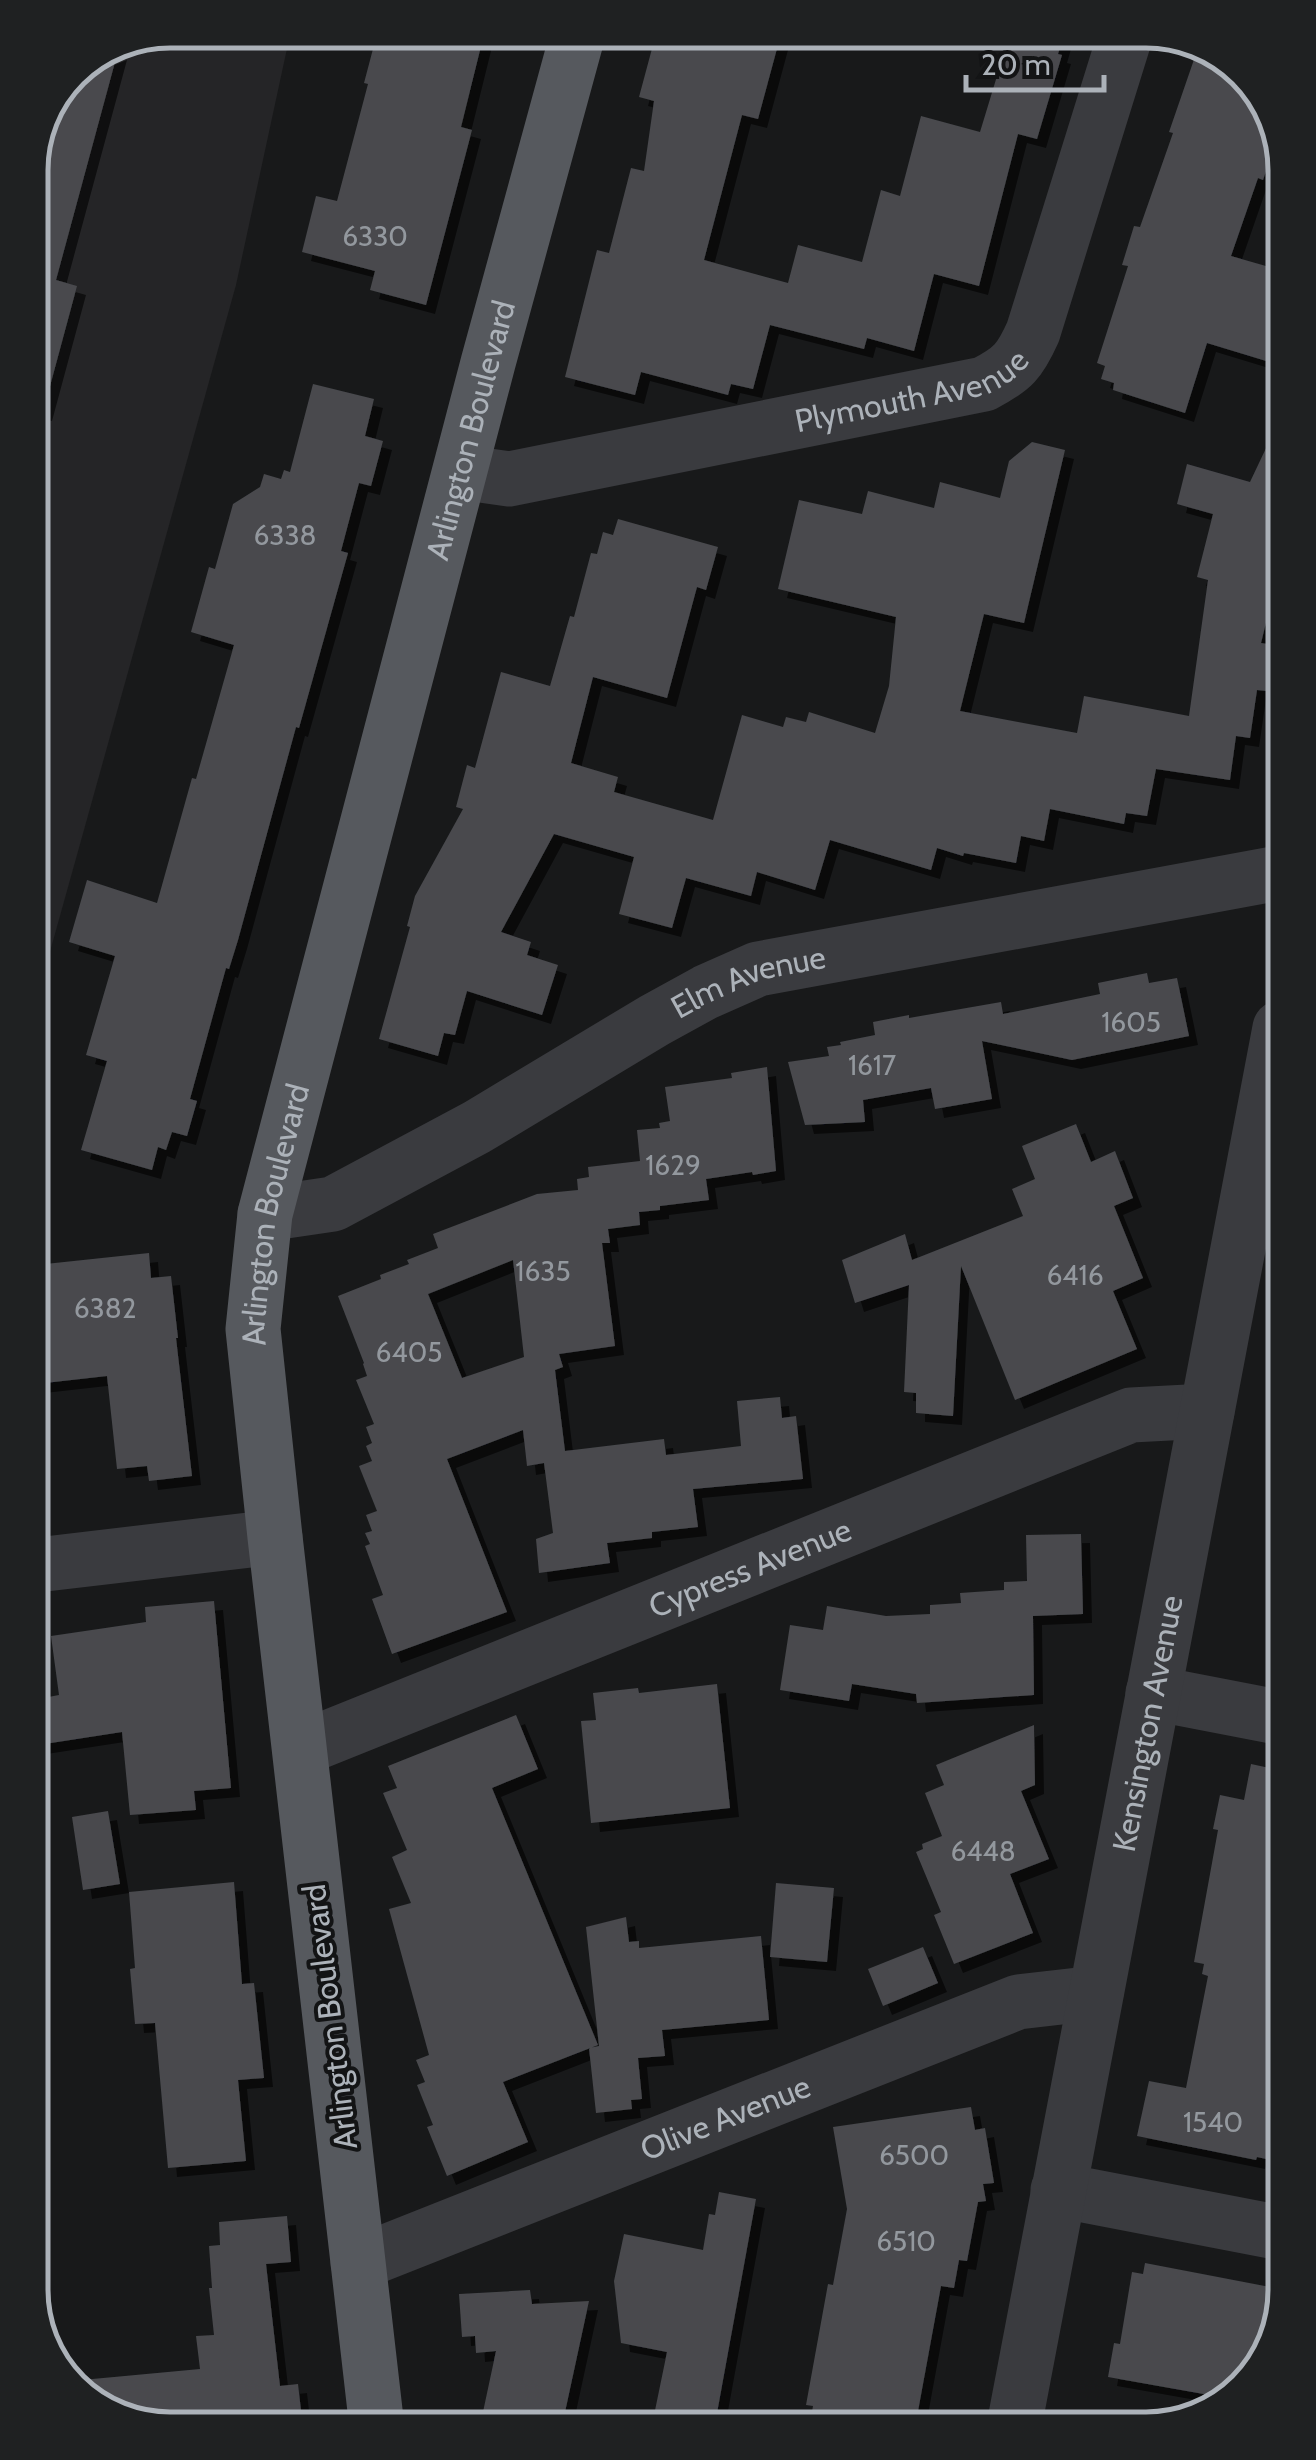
<svg xmlns="http://www.w3.org/2000/svg" width="1316" height="2460" font-family="Cabin,sans-serif">
  <style>
    .built { fill: #252527 }
    .building { fill: #48494d; fill-rule: evenodd; filter: url(#shadow) }
    .lines { fill: none; stroke-linecap: round; stroke-linejoin: round }
    .minor { stroke: #3a3b3f; stroke-width: 55 }
    .major { stroke: #56595e; stroke-width: 55 }
    .labels { text-anchor: middle; stroke-width: 8; stroke-linejoin: round; paint-order: stroke }
    .number-label { font-size: 28px; fill: #93989e }
    .street-label { font-size: 32px; fill: #acb2b9; stroke: #131415 }
    .rim { fill: none; stroke: #acb2b9; stroke-width: 5 }
  </style>
  <defs>
    <filter id="shadow"><feDropShadow dx="9" dy="9" stdDeviation="0" flood-color="#0009"/></filter>
  </defs>
  <rect width="100%" height="100%" fill="#18191a"/>
  <path class="built" d="M170,30h121l-55,255 -202,724 -4,-848 41,-91z"/>
  <path class="building" d="M378,30h22l30,8 3,-8h52l-24,97 11,3 -46,175 -56,-15 5,-19 -73,-19 14,-56 21,5 31,-117 -4,-1z
    M657,30h125l-24,89 -16,-4 -38,145 84,23 10,-38 64,17 19,-72 19,6 21,-80 59,16 31,-102h54l-7,24 4,1 -25,84 -19,-5 -39,152 -45,-12 -20,77 -47,-13 -3,11 -94,-24 -17,64 -22,-5 -3,11 -87,-23 -6,23 -70,-18 32,-127 12,3 22,-85 13,3 10,-70 -15,-4z
    M1199,45l25,9 51,62v28l-12,36 -5,-2 -27,78 45,13v95l-69,-21 -22,70 -72,-23 1,-7 -13,-4 4,-13 -8,-3 31,-97 -6,-1 12,-39 6,1 33,-94 -4,-1z
    M118,51l-62,229 21,6 -34,126 -12,-2 -1,-249 41,-91z
    M313,384l61,15 -9,37 18,5 -12,45 -12,-3 -18,68 7,2 -49,175 -3,-1 -58,213 -9,29 -3,-1 -36,131 7,2 -10,35 -15,-4 -6,18 -8,-3 -6,23 -71,-20 26,-89 -21,-6 29,-99 -46,-14 18,-62 70,23 35,-125 4,1 38,-134 -43,-13 18,-65 6,2 18,-65 27,-17 4,-13 17,5 3,-9 6,2z
    M1277,425v153l-16,65 13,2 -7,46 -10,-1 -7,48 -14,-2 -6,44 -74,-11 -9,47 -21,-3 -2,11 -74,-15 -6,32 -23,-5 -5,27 -52,-10 -1,3 -26,-8 -6,22 -101,-30 -15,50 -58,-18 -6,24 -65,-18 -14,50 -53,-14 15,-57 -80,-23 -53,98 30,10 -4,13 31,10 -16,50 -75,-24 -12,44 -11,-2 -6,23 -59,-17 31,-112 -3,-1 8,-30 48,-87 -7,-2 11,-42 8,3 26,-96 49,14 20,-70 4,1 17,-64 6,1 6,-22 10,3 5,-16 100,28 -12,43 -9,-3 -30,111 -74,-21 -22,86 47,14 -4,15 99,28 29,-105 41,12 3,-10 20,5 3,-10 66,21 14,-47 7,-69 -118,-28 21,-89 63,14 6,-23 66,17 6,-26 60,16 9,-37 23,-19 33,8 -41,173 -40,-9 -24,97 117,22 7,-37 105,20 19,-136 -11,-3 16,-63 -36,-10 10,-40 63,18z
    M1147,973l2,10 28,-5 12,58 -117,24 -90,-19 10,58 -57,10 -4,-21 -68,12 2,22 -60,3 -17,-63 41,-6 -2,-9 14,-2 -1,-3 35,-7 -2,-13 36,-7v3l92,-16 2,12 97,-20 -2,-11z
    M767,1067l9,104 -23,4 -1,-3 -46,7 3,21 -49,6v4l-21,2 1,13 -32,4 2,14h-8l13,103 -56,8 4,13 -8,3 10,81 99,-12 2,16 75,-9 -4,-45 43,-4 2,21 14,-2 7,63 -110,10 5,38 -46,5v6l-45,5 3,20 -71,10 -3,-34 17,-6 -9,-70 -17,3 -4,-36 -76,29 60,153 -115,42 -20,-55 11,-4 -18,-49 5,-2 -5,-11 7,-2 -6,-16 11,-4 -18,-45 13,-5 -6,-15 6,-3 -6,-16 8,-3 -18,-44 11,-4 -4,-12 1,-1 -26,-67 43,-17 -1,-4 29,-11 -2,-4 31,-12 -5,-14 104,-40 41,-4 -1,-11 12,-2 -1,-10 52,-6 -3,-31 23,-2 -1,-5 11,-2 -5,-34 67,-9 -1,-5zM513,1260l11,97 -62,21 -34,-84z
    M1076,1124l15,38 24,-11 18,47 -19,8 29,72 -30,13 24,58 -122,51 -54,-134 -8,150 -37,-3v-20l-12,-1 5,-107 -54,18 -13,-43 63,-26 7,26 111,-44 -11,-27 23,-10 -13,-33z
    M149,1253l2,25 20,-2 7,62h-2l16,138 -43,5 -2,-15 -30,3 -10,-93 -71,8v-119z
    M1081,1534l2,80 -50,2 1,79 -117,8 -1,-9 -64,-10 -3,17 -69,-11 10,-65 33,5 4,-24 59,10 44,-2v-9l31,-2 -1,-10 44,-3v-8l23,-1 -1,-46z
    M214,1601l17,187 -37,3 2,19 -66,5 -8,-83 -84,13v-46l21,-4 -8,-59 95,-14 -1,-15z
    M717,1684l13,124 -139,15 -10,-102 15,-1 -3,-27 45,-5 1,5z
    M516,1715l22,54 -46,19 106,257 -95,37 25,60 -81,34 -20,-49 6,-2 -16,-40 8,-3 -9,-22 13,-5 -40,-146 22,-6 -19,-46 15,-7 -24,-57 14,-5 -9,-22z
    M1034,1725l1,60 -14,6 28,68 -39,15 23,59 -79,31 -20,-49 7,-3 -25,-60 7,-3 -1,-5 20,-8 -17,-43 19,-8 -8,-20z
    M1251,1764l32,7 2,392 -28,-6 -1,3 -119,-24 12,-55 37,7 22,-112 -6,-2 2,-10 -10,-2 24,-132 -5,-1 7,-34 24,5z
    M108,1811l12,73 -37,6 -11,-73z
    M234,1882l8,102 12,-1 10,95 -26,2 8,81 -78,7 -13,-145 -20,1 -5,-55 5,-1 -6,-76z
    M776,1883l58,5 -7,74 -57,-5z
    M626,1917l3,25 10,-1v7l122,-12 8,84 -107,10 3,26 -27,2 4,41 -11,1 1,9 -36,4 -7,-65 10,-2 -13,-119z
    M923,1947l15,36 -55,23 -15,-37z
    M971,2107l4,23 10,-2 9,55 -11,1 3,17 -8,1 -11,59 -8,-1 -5,28 -13,-2 -25,136 -106,1 3,-17 -7,-1 22,-121 5,1 14,-76 -14,-82z
    M719,2192l37,7 -41,225 -63,1 15,-73 -46,-9 -7,-62 10,-47 79,16 6,-36 6,1z
    M287,2216l4,46 -25,2 14,122 18,-2 5,44 -142,2 -69,-24 -21,-25 129,-12 -4,-33 18,-1 -5,-47h3l-3,-42 11,-1 -1,-23z
    M1145,2263l125,24 -17,89 -27,22 -118,-21 6,-34 6,1 12,-72 11,2z
    M530,2290l2,14 57,-3 -27,125h-82l16,-75 -20,2 -1,-17 -13,1 -3,-43z"/>
  <g class="lines">
    <g class="minor">
      <path id="s1" d="M460,472l49,7 475,-95c29,-15 36,-23 49,-52l94,-302"/>
      <path id="s2" d="M265,1214l68,-10 144,-77 178,-107 51,-28 52,-23 521,-96"/>
      <path d="M37,1565l238,-28"/>
      <path d="M1153,1693l130,25"/>
      <path id="s3" d="M300,1749l831,-334 76,-4"/>
      <path d="M1058,2190l228,44"/>
      <path id="s4" d="M358,2263l660,-261 78,-9"/>
      <path id="s5" d="M1015,2421l265,-1393"/>
    </g>
    <path class="major" id="s6" d="M377,2428l-102,-891 -22,-208 12,-115 223,-851 91,-333"/>
  </g>
  <g class="labels">
    <g class="number-label">
      <text x="375" y="246">6330</text>
      <text x="285" y="545">6338</text>
      <text x="1131" y="1032">1605</text>
      <text x="872" y="1075">1617</text>
      <text x="673" y="1175">1629</text>
      <text x="543" y="1281">1635</text>
      <text x="1075" y="1285">6416</text>
      <text x="105" y="1318">6382</text>
      <text x="409" y="1362">6405</text>
      <text x="983" y="1861">6448</text>
      <text x="1213" y="2132">1540</text>
      <text x="914" y="2165">6500</text>
      <text x="906" y="2251">6510</text>
    </g>
    <g class="street-label">
      <text dy="11" stroke="none"><textPath href="#s1" startOffset="462">Plymouth Avenue</textPath></text>
      <text dy="11" stroke="none"><textPath href="#s6" startOffset="2032">Arlington Boulevard</textPath></text>
      <text dy="11" stroke="none"><textPath href="#s2" startOffset="542">Elm Avenue</textPath></text>
      <text dy="11" stroke="none"><textPath href="#s6" startOffset="1222">Arlington Boulevard</textPath></text>
      <text dy="11" stroke="none"><textPath href="#s3" startOffset="485">Cypress Avenue</textPath></text>
      <text dy="11" stroke="none"><textPath href="#s5" startOffset="710">Kensington Avenue</textPath></text>
      <text transform="translate(330 2017) rotate(-97)" y="11">Arlington Boulevard</text>
      <text dy="11" stroke="none"><textPath href="#s4" startOffset="395">Olive Avenue</textPath></text>
    </g>
  </g>
  <path d="M0 0H1316V2460H0ZM170 48H1146A122 122 0 0 1 1268 170V2290A122 122 0 0 1 1146 2412H170A122 122 0 0 1 48 2290V170A122 122 0 0 1 170 48Z" fill="#1f2122" fill-rule="evenodd"/>
  <path class="rim" d="M170 48H1146A122 122 0 0 1 1268 170V2290A122 122 0 0 1 1146 2412H170A122 122 0 0 1 48 2290V170A122 122 0 0 1 170 48Z"/>
  <path d="M966 75v15h138v-15" fill="none" stroke="#acb2b9" stroke-width="5"/>
  <text x="981" y="75" font-size="30" fill="#acb2b9" stroke="#131415" stroke-width="8" paint-order="stroke">20 m</text>
</svg>
